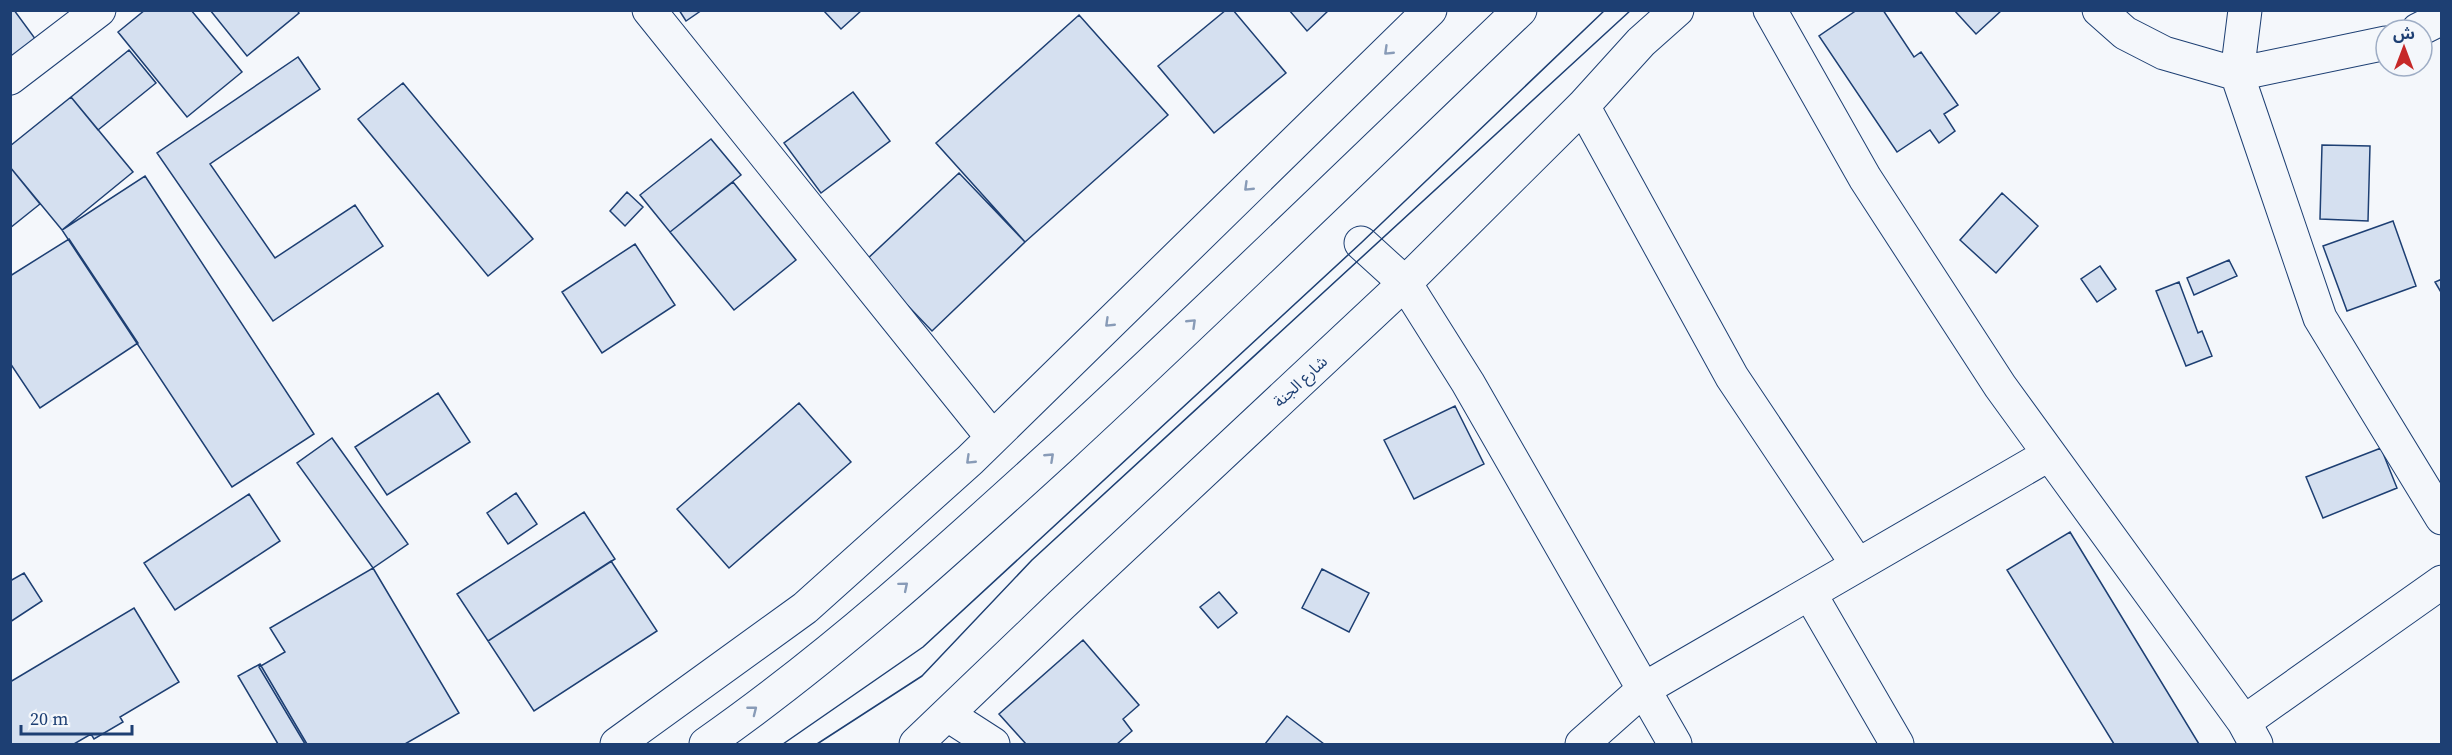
<svg xmlns="http://www.w3.org/2000/svg" width="2452" height="755" font-family="'Source Serif 4','Noto Sans Arabic',serif">
  <style>
    .building { fill: #d5e0f0; stroke: #1d3f73; stroke-width: 1.5 }
    .lines { fill: none; stroke-linecap: round; stroke-linejoin: round }
    .minor-casing { stroke: #1d3f73; stroke-width: 35 }
    .major-casing { stroke: #1d3f73; stroke-width: 35 }
    .minor { stroke: #f4f7fb; stroke-width: 33 }
    .major { stroke: #f4f7fb; stroke-width: 33 }
    .tram { stroke: #1d3f73; stroke-width: 1.5 }
    .oneway { stroke: #889bb7 }
    .labels { text-anchor: middle; stroke-width: 4.5; stroke-linejoin: round; paint-order: stroke }
    .street-label { font-size: 16px; fill: #1d3f73; stroke: #f4f7fb }
  </style>
  <rect width="100%" height="100%" fill="#f4f7fb"/>
  <path class="building" d="M10,10h4l25,34 -29,21z
    M145,10h46l51,62 -55,45 -69,-85z
    M210,10h87l2,3 -52,43z
    M679,10h23l-16,11z
    M823,10h39l-21,19z
    M1226,10h7l53,63 -72,60 -56,-67z
    M1289,10h40l-22,21z
    M1857,10h26l31,47 7,-5 37,53 -14,9 11,17 -16,12 -9,-13 -33,22 -78,-116z
    M1954,10h48l-26,24z
    M1079,15l89,100 -143,127 -89,-99z
    M129,50l27,33 -58,47 -27,-33z
    M298,57l22,32 -110,75 65,94 80,-53 28,41 -110,75 -116,-168z
    M403,83l130,156 -45,37 -130,-157z
    M853,92l37,49 -69,52 -37,-50z
    M71,97l62,75 -71,58 -52,-63v-21z
    M711,139l30,36 -71,57 -30,-37z
    M2322,145l48,1 -2,75 -48,-2z
    M10,167l30,37 -30,24z
    M959,173l66,69 -93,89 -67,-70z
    M145,176l169,258 -82,53 -170,-257z
    M733,182l63,78 -62,50 -64,-78z
    M627,192l16,15 -18,19 -15,-15z
    M2002,193l36,33 -42,47 -36,-33z
    M2393,221l23,65 -69,25 -24,-65z
    M69,239l69,104 -98,65 -30,-45v-87z
    M635,244l40,61 -73,48 -40,-61z
    M2229,260l8,16 -43,19 -7,-17z
    M2100,266l16,23 -19,13 -16,-23z
    M2442,279v15l-7,-12z
    M2179,282l19,51 4,-2 10,25 -26,10 -30,-75z
    M438,393l32,49 -83,53 -32,-48z
    M799,403l52,59 -122,106 -52,-59z
    M1455,406l29,58 -70,35 -30,-59z
    M332,438l76,106 -35,24 -76,-105z
    M2381,448l16,40 -74,30 -17,-41z
    M516,493l21,31 -29,20 -21,-31z
    M249,494l31,47 -105,69 -31,-47z
    M584,512l31,47 -127,82 -31,-47z
    M2070,532l129,212h-85l-107,-174z
    M611,561l46,70 -123,80 -46,-70z
    M373,568l86,145 -54,31h-100l-46,-77 26,-15 -15,-24z
    M1322,569l47,24 -20,39 -47,-24z
    M24,573l18,28 -32,21v-41z
    M1219,592l18,21 -19,15 -18,-21z
    M134,608l45,74 -59,35 3,5 -29,17 -3,-5 -17,10h-64v-62z
    M1083,640l56,65 -16,14 9,12 -15,13h-91l-27,-30z
    M260,664l47,80h-29l-40,-68z
    M1287,716l37,28h-59z"/>
  <g class="lines">
    <g class="minor-casing">
      <path id="minor" d="M649,10l343,427
        M1770,10l95,168 135,208 244,336 12,22
        M2099,10l26,23 39,20 73,21 149,-31
        M2245,10l-8,64 83,244 122,200
        M2418,30l24,-12
        M10,78l89,-68
        M1583,106l149,271 125,187
        M1361,243l44,40 63,100 207,361
        M1810,594l87,150
        M948,715l45,29
        M2244,722l198,-140
        M916,744l145,-139 344,-322 178,-177 58,-64 36,-32
        M1582,744l62,-55 404,-234"/>
    </g>
    <g class="major-casing">
      <path id="major" d="M617,744l188,-136 165,-148 460,-450
        M706,744c126,-88 241,-193 355,-297 155,-143 306,-291 459,-437"/>
    </g>
    <use href="#minor" class="minor"/>
    <use href="#major" class="major"/>
    <path class="tram" d="M783,744l140,-97 438,-404 244,-233
      M817,744l105,-68 110,-116 599,-550"/>
  </g>
  <defs><path id="oneway-chevron" d="M-2-3.5L2.5 0L-2 3.5" fill="none" stroke-width="1.6" stroke-linecap="round" stroke-linejoin="round" transform="scale(1.5)"/></defs>
  <g class="oneway">
    <use href="#oneway-chevron" transform="translate(1388 51) rotate(136)"/>
    <use href="#oneway-chevron" transform="translate(1248 187) rotate(136)"/>
    <use href="#oneway-chevron" transform="translate(1109 323) rotate(136)"/>
    <use href="#oneway-chevron" transform="translate(1192 323) rotate(-44)"/>
    <use href="#oneway-chevron" transform="translate(1050 457) rotate(-43)"/>
    <use href="#oneway-chevron" transform="translate(970 460) rotate(136)"/>
    <use href="#oneway-chevron" transform="translate(904 586) rotate(-40)"/>
    <use href="#oneway-chevron" transform="translate(753 710) rotate(-38)"/>
  </g>
  <g class="labels">
    <g class="street-label">
      <text transform="translate(1300 381) rotate(-43)" y="6">شارع الجنة</text>
    </g>
  </g>
  <rect width="2452" height="755" fill="none" stroke="#1d3f73" stroke-width="24"/>
  <g transform="translate(2404 48)"><circle r="28" fill="#f4f7fb" stroke="#9eadc5" stroke-width="1.5"/>
  <path d="M0-4.5L10 22L0 15L-10 22Z" fill="#c62828"/>
  <text y="-9" font-size="16" font-weight="bold" text-anchor="middle" fill="#1d3f73">ش</text>
  </g>
  <path d="M21 725v9h111v-9" fill="none" stroke="#1d3f73" stroke-width="3"/>
  <text x="30" y="725" font-size="18" fill="#1d3f73" stroke="#f4f7fb" stroke-width="4.5" paint-order="stroke">20 m</text>
</svg>
